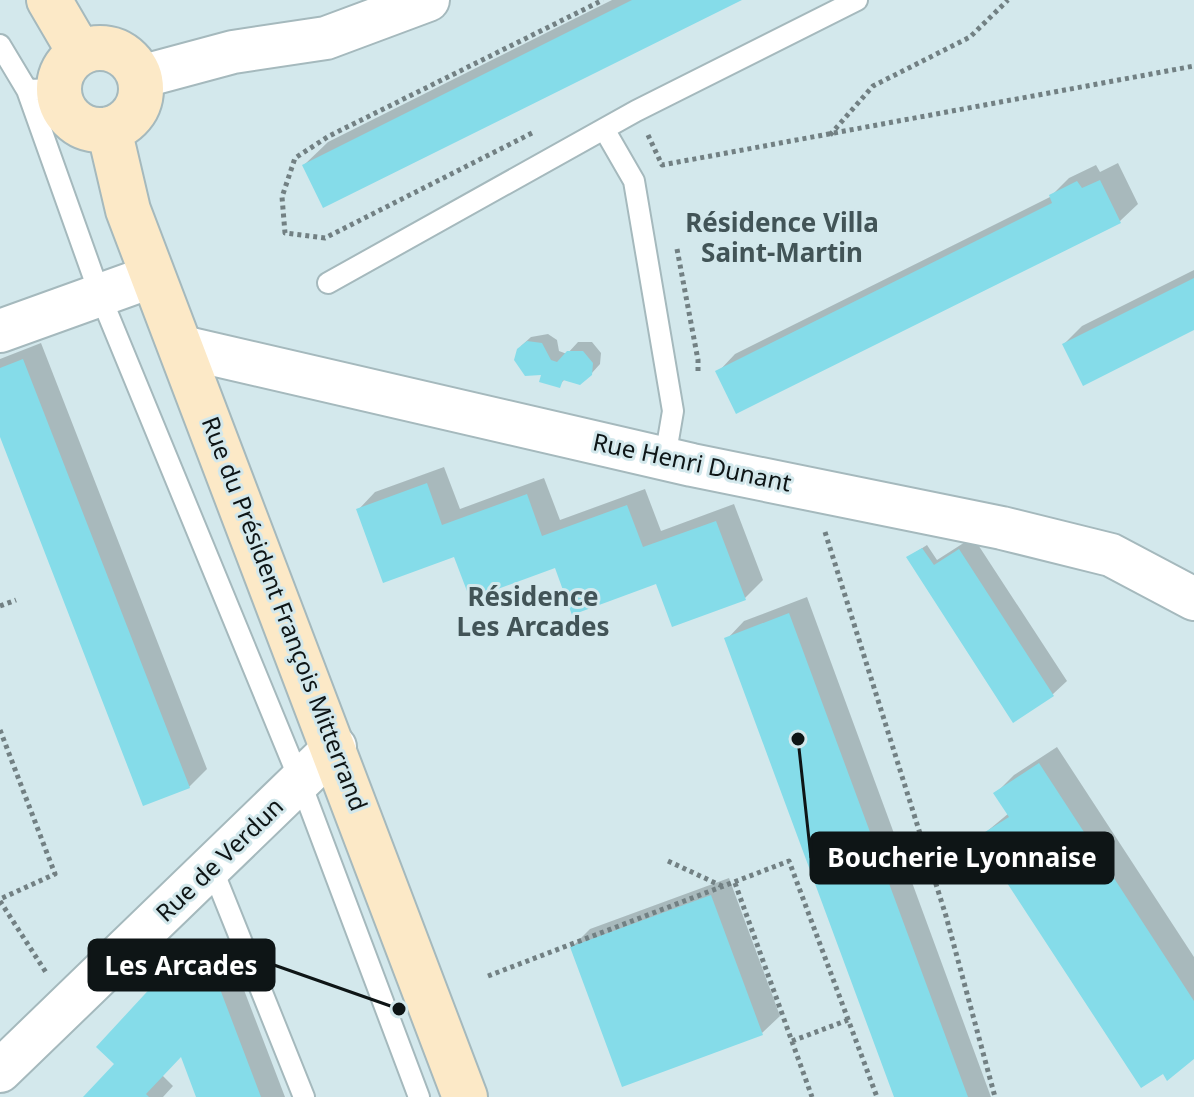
<svg xmlns="http://www.w3.org/2000/svg" width="1194" height="1097" font-family="'Noto Sans',sans-serif">
  <style>
    .shadow { fill: #0003 }
    .building { fill: #85dce9 }
    .lines { fill: none; stroke-linecap: round; stroke-linejoin: round }
    .service-casing { stroke: #a5b9bd; stroke-width: 24 }
    .minor-casing { stroke: #a5b9bd; stroke-width: 46 }
    .secondary-casing { stroke: #a5b9bd; stroke-width: 48 }
    .path { stroke: #728083; stroke-width: 5; stroke-dasharray: 4 4; stroke-linecap: butt }
    .service { stroke: #fff; stroke-width: 20 }
    .minor { stroke: #fff; stroke-width: 42 }
    .secondary { stroke: #fce9c7; stroke-width: 44 }
    .labels { text-anchor: middle; stroke-width: 6; stroke-linejoin: round; paint-order: stroke }
    .street-label { font-size: 24px; fill: #0e1516; stroke: #d3e8ec }
    .neighbourhood-label { font-size: 26px; font-weight: bold; fill: #425457; stroke: #d3e8ec }
    .leader { fill: none; stroke: #0e1516; stroke-width: 3 }
    .callout-dot { fill: #0e1516; stroke: #d3e8ec; stroke-width: 3 }
    .callout { fill: #0e1516; stroke: #0e1516; stroke-width: 3 }
    .callout-label { font-size: 26px; text-anchor: middle; font-weight: bold; fill: #fff }
  </style>
  <rect width="100%" height="100%" fill="#d3e8ec"/>
  <path class="shadow" d="M612,0h126l-434,165 24,-23z
    M1118,163l20,41 -18,17 -383,191 -19,-40 17,-18 315,-157 19,-19 27,-13 4,7z
    M1194,270v58l-130,16 18,-18z
    M548,334l9,6 2,11 8,3 11,-12h14l9,11 -1,11 -9,10 -26,5 -6,6 -38,-39 10,-9z
    M41,343l166,426 -18,18 -189,-355v-73z
    M444,467l16,42 84,-31 16,42 85,-31 16,42 73,-27 29,76 -18,18 -189,-32 -101,-12 -97,-44 17,-18z
    M973,537l94,144 -14,13 -40,26 -100,-166 14,-9 10,15z
    M807,597l184,500h-95l-169,-458 17,-18z
    M1057,747l137,210v100l-215,-219 30,-25 -13,-20 18,-18z
    M729,878l51,138 -18,17 -190,-86 18,-18z
    M199,939l27,4 59,154h-87l-16,-43 -20,21 11,11 -10,11h-78l32,-33 64,-107z"/>
  <path class="building" d="M632,0h110l-419,208 -21,-43z
    M1100,180l21,43 -385,191 -21,-43 337,-168 -3,-8 28,-14 5,7z
    M1194,278v52l-111,56 -21,-42z
    M527,341l15,2 9,17 6,2 10,-11h16l10,12 -1,12 -12,10 -17,-5 -3,8 -21,-6 2,-7 -16,1 -11,-16 3,-11z
    M23,359l167,429 -47,18 -143,-369v-69z
    M427,483l15,42 85,-31 15,42 85,-31 16,42 73,-26 30,79 -74,27 -16,-43 -84,31 -17,-47 -85,31 -16,-42 -71,26 -27,-74z
    M922,548l12,17 25,-16 95,147 -41,27 -107,-166z
    M789,613l179,484h-74l-170,-459z
    M1039,763l155,238v58l-27,22 -4,-7 -22,14 -164,-251 32,-20 -16,-24z
    M711,895l52,140 -141,52 -52,-140z
    M180,956l29,4 52,137h-65l-15,-40 -35,37 3,3h-66l31,-33 -18,-17z"/>
  <g class="lines">
    <g class="service-casing">
      <path id="service" d="M0,45l27,45 73,205 200,486 119,316
        M27,90l32,-1
        M604,129l30,52 39,230 -8,47
        M328,283l308,-172 221,-111
        M212,868l92,229"/>
    </g>
    <g class="minor-casing">
      <path id="minor" d="M140,77l93,-25 93,-14 102,-38
        M0,331l153,-55
        M182,347l510,118 310,63 109,27 83,44
        M0,1071l335,-324"/>
    </g>
    <g class="secondary-casing">
      <path id="secondary" d="M49,0l31,53
        M59 89a41 41 0 1 1 82 0a41 41 0 1 1-82 0Z
        M109,129l19,81 337,887"/>
    </g>
    <path class="path" d="M532,133l-207,105 -40,-5 -3,-36 13,-39 34,-22 274,-136
      M648,135l14,30 532,-99
      M830,135l43,-49 97,-49 38,-37
      M677,249l21,111v13
      M825,532l121,384 49,181
      M0,606l16,-6
      M0,730l55,144 -55,25
      M668,861l56,26
      M735,883l77,214
      M0,901l47,73
      M488,976l301,-115 88,236
      M792,1041l56,-21"/>
    <use href="#service" class="service"/>
    <use href="#minor" class="minor"/>
    <use href="#secondary" class="secondary"/>
  </g>
  <g class="labels">
    <g class="street-label">
      <text transform="translate(692 463) rotate(12)" y="8">Rue Henri Dunant</text>
      <text transform="translate(284 614) rotate(69)" y="8">Rue du Président François Mitterrand</text>
      <text transform="translate(220 860) rotate(-44)" y="8">Rue de Verdun</text>
    </g>
    <g class="neighbourhood-label">
      <text x="782" y="232">Résidence Villa<tspan x="782" dy="30">Saint-Martin</tspan></text>
      <text x="533" y="606">Résidence<tspan x="533" dy="30">Les Arcades</tspan></text>
    </g>
  </g>
  <path class="leader" d="M798 739L811 858M399 1009L274 965"/>
  <g class="callout-dot">
    <circle cx="798" cy="739" r="8"/>
    <circle cx="399" cy="1009" r="8"/>
  </g>
  <g class="callout">
    <rect x="811" y="833" width="302" height="50" rx="8"/>
    <rect x="89" y="940" width="185" height="50" rx="8"/>
  </g>
  <g class="callout-label">
    <text x="962" y="867">Boucherie Lyonnaise</text>
    <text x="181" y="975">Les Arcades</text>
  </g>
</svg>
